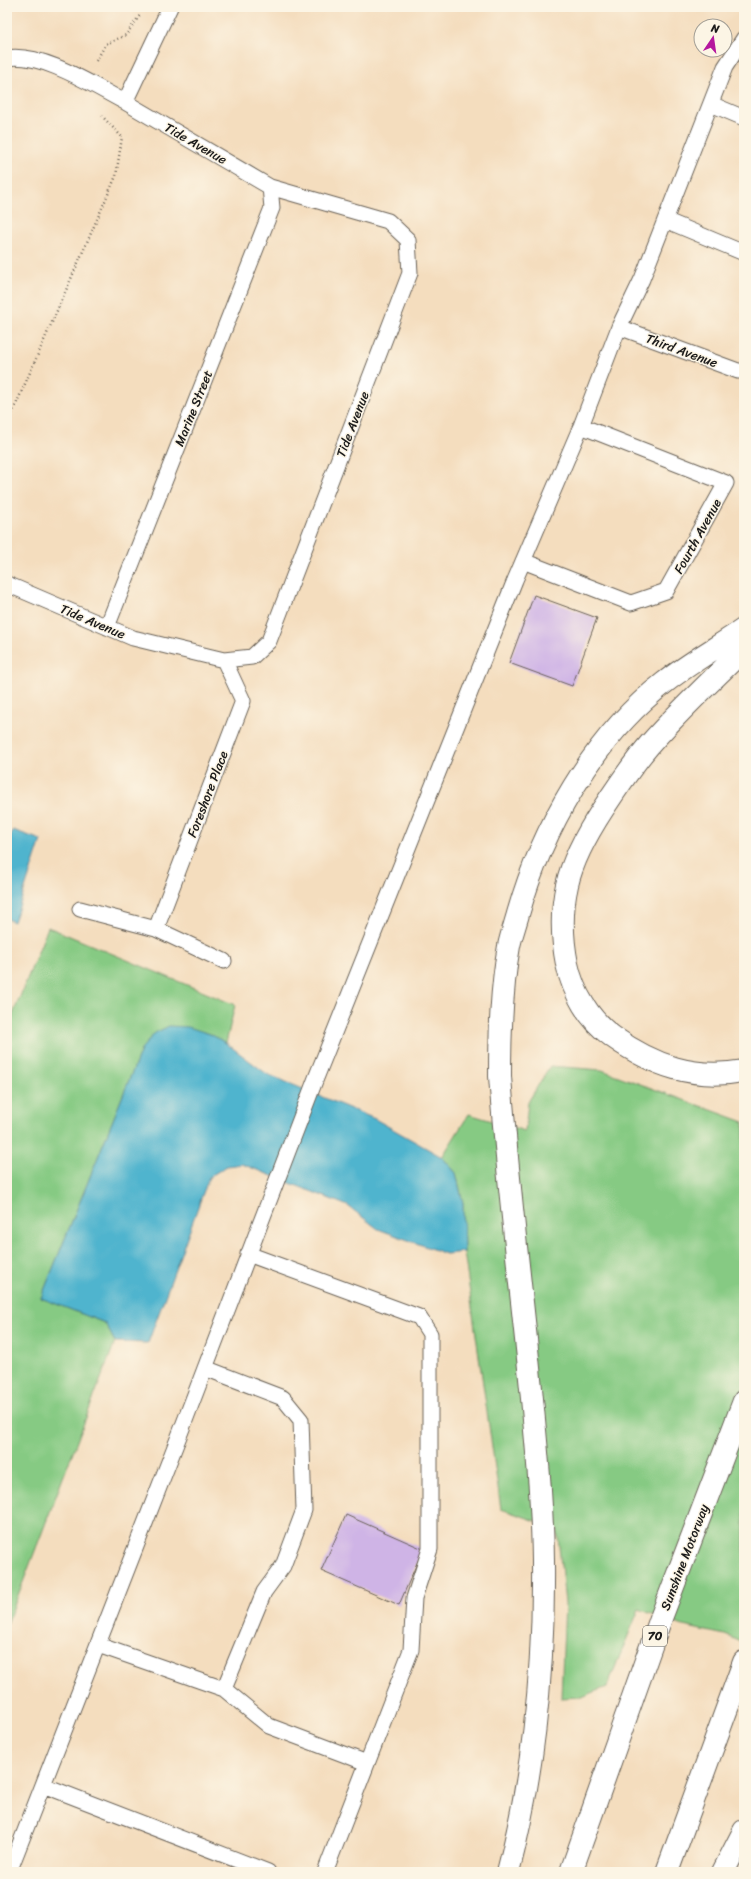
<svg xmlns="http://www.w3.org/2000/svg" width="751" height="1879" font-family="Sriracha,sans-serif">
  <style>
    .green { fill: #86ca83; stroke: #517350 }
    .water { fill: #4fb4ce; stroke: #366875 }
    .building { fill: #cfb4e6 }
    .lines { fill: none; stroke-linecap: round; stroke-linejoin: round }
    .lane-casing { stroke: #686055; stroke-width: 17 }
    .highway-casing { stroke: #686055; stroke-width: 24 }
    .path { stroke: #686055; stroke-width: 2.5; stroke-dasharray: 1 3; stroke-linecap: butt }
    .lane { stroke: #fff; stroke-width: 15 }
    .highway { stroke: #fff; stroke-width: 22 }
    .labels { text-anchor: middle; stroke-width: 3; stroke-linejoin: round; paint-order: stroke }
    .shield { fill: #fcf5e5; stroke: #5f5d58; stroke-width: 1 }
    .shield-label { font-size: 12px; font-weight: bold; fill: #1c1c1c }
    .street-label { font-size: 13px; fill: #1c1c1c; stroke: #fcf5e5 }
  </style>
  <rect width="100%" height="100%" fill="#fcf5e5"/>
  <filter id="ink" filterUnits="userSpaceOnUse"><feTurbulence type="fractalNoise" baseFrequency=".025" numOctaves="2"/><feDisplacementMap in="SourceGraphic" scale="8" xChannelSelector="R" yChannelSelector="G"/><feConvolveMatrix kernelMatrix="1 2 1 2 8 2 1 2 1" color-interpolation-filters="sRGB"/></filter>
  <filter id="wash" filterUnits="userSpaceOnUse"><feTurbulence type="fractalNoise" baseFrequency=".012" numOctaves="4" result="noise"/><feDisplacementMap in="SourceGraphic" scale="16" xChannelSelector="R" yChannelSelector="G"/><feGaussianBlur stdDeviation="0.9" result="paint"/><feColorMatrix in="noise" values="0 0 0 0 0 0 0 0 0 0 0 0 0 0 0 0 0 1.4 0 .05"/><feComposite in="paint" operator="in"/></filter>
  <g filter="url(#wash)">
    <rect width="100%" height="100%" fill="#f4ddbe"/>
    <path class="green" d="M48,927l187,78 -9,38 -16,-9 -68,14 -101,250 64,25 10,19 -108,282v-595z
      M550,1066l52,4 142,52v521l-19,-8 -42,-9 -44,-17 -32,78 -25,10 -21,1 4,-95 -8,-75 -56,-19 -37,-257 -1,-49 -7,-30 -14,-16 27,-43 56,17 3,-29z"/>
    <path class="water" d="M13,830l28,10 -27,82 -7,-3v-74z
      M169,1026l19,1 22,7 16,9 41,31 108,45 67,38 14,16 7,30 1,49 -18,2 -68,-25 -30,-23 -106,-42 -15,2 -18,11 -61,166 -33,-1 -10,-19 -64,-25 101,-250 13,-15z"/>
    <g id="blocks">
      <path class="building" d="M534,595l63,23 -25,68 -63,-23z
        M346,1515l77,34 -24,56 -78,-34z"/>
    </g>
  </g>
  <g filter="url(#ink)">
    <use href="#blocks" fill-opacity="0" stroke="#686055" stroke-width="1"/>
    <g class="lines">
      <g class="lane-casing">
        <path id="lane" d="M7,58c35,-6 87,28 118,44l45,-95
          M711,104l33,14
          M665,220l79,33
          M619,327l119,44h6
          M523,561l108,42 35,-12 60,-108 -145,-57
          M7,584l126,54 91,22 28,-3 17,-16 141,-368 -2,-33 -20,-19 -118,-34 -145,-85
          M107,627l165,-419 -2,-21
          M80,909l76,20 68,32
          M156,929l87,-228 -19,-41
          M248,1254l171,63 11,17v215l-16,49 -3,52 -86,222
          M205,1368l78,30 18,22 3,90 -21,56 -19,26 -40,97
          M98,1645l126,44 45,37 98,37
          M43,1785l225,87
          M9,1872l172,-441 135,-353 199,-498 66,-154 38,-99 23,-48 83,-212 19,-29"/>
      </g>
      <g class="highway-casing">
        <path id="highway" d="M744,649c-32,31 -65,62 -94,95 -17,20 -32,42 -47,65 -15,23 -30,49 -36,76 -6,26 -5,54 0,79 6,28 22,56 46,73 41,29 81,43 131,34
          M508,1872c24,-91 35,-193 35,-287 1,-72 -7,-145 -14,-217 -10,-97 -22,-195 -29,-292 0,-43 1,-87 9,-130 2,-10 6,-21 9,-32 24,-85 75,-176 146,-231 25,-20 54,-36 80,-54
          M571,1872l90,-254 83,-217
          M667,1872l77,-210
          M723,1872l21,-41"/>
      </g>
      <path class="path" d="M96,61l10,-17 20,-9 14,-20
        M7,425l109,-249 6,-39 -20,-21"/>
      <use href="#lane" class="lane"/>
      <use href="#highway" class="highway"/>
    </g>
  </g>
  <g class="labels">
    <rect class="shield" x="643" y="1626" width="24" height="20" rx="3"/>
    <g class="shield-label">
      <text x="655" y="1640">70</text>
    </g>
    <g class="street-label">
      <text transform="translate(196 143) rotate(30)" y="5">Tide Avenue</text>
      <text transform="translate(682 350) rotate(20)" y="5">Third Avenue</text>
      <text transform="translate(193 408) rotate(-68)" y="5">Marine Street</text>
      <text transform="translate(352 424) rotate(-69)" y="5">Tide Avenue</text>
      <text transform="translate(697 536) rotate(-61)" y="5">Fourth Avenue</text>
      <text transform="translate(93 621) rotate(23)" y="5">Tide Avenue</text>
      <text transform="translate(207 794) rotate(-69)" y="5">Foreshore Place</text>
      <text transform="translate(684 1557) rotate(-69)" y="5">Sunshine Motorway</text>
    </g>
  </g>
  <rect width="751" height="1879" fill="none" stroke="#fcf5e5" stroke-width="24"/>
  <g transform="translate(713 38) rotate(13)"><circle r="19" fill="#fcf5e5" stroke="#a29e95"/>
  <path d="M0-3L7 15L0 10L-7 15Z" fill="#b5179e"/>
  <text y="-6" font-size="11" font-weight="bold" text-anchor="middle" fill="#1c1c1c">N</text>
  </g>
</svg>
